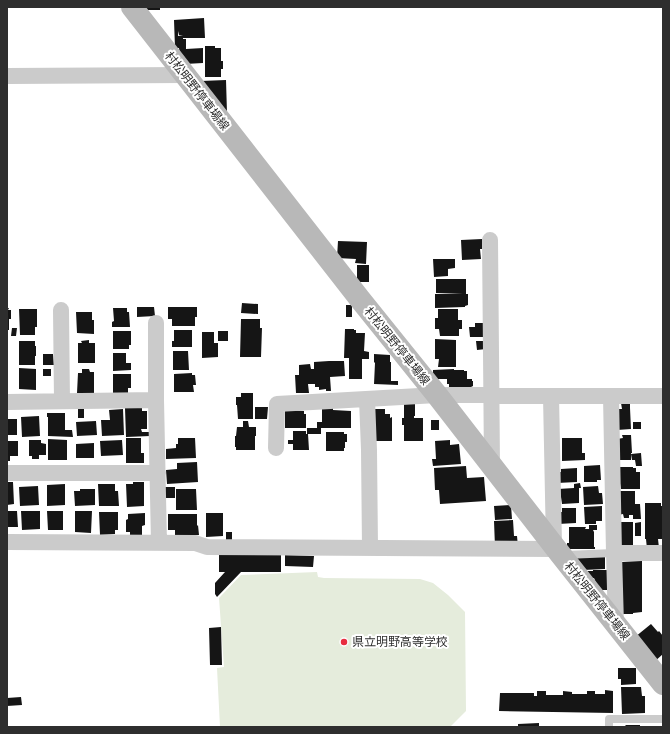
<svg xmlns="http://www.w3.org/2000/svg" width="670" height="734" font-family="Mulish,'Noto Sans JP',sans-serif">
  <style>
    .green { fill: #e5ecdc }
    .building { fill: #151515 }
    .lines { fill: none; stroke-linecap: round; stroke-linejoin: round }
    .service { stroke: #cbcbcb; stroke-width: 8 }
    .minor { stroke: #cbcbcb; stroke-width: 16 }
    .secondary { stroke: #b8b8b8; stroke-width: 22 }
    .poi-dot { fill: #e82d40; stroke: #fff; stroke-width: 1.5 }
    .labels { text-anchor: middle; stroke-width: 4; stroke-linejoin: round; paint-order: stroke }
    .street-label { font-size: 12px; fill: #2e2e2e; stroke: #fff }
    .poi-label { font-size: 12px; fill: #2e2e2e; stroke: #fff; text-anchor: start }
  </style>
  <rect width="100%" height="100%" fill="#fff"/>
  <path class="green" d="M317,572l1,5 6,1 96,1 13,4 15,12 17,17 1,99 -16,16h-230l-3,-59 7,-1 -5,-69 22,-23z"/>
  <path class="building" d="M143,7h17v3h-17z
    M204,18l1,20h-22v-3h4h-8l-1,-4v5l5,-1v4h3v10l17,-1v15l-18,1 -1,-8h-4l-1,-8h-4l-1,-28z
    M205,46h10v2h6v13h2v8h-2v8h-16z
    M226,80l1,33 -26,-32z
    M482,239v10h-2l1,10 -19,1 -1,-20z
    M338,241l29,1 -1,22 -11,-1 1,-4 -19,-1z
    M433,259h22v9l-7,1v7l-14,1z
    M357,265h12v17h-12z
    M436,279h30v15h2v11l-3,1v1h-1l-29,1v-14h28l-27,-1z
    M242,303l16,1v10l-17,-1z
    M346,305h6v12h-6z
    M137,307h17l1,9 -18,1z
    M168,307h29v10h-2v9h-23v-7h-4z
    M7,308h2l-1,2h3v9h-2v11h-2z
    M113,308h14v4h2l1,15h-18v-5l2,-1z
    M19,309h18v18h-2v8h-15z
    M438,309h20v11h4v9h-3v7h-19l-1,-7h-4v-11h3z
    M76,312h16v8h2v14l-17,-1z
    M241,319h19v9h2l-1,29h-21z
    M475,323h12v14h-17l-1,-10h6z
    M12,328h5l-1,8h-5z
    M345,329h9v1h2v3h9l-1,18 5,1v7h-7v20h-13v-21h-5z
    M174,330h18v17h-20v-6h2z
    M113,331h18v14h-2v4h-16z
    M218,331h10v10h-10z
    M202,332h12v11h4v14l-16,1z
    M435,339l21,1v27h-18l1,-8h-4z
    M89,340v3h6v20h-17v-20h4l-1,-2z
    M19,341h16v5h1v10h-1v9h-16z
    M476,341h9l1,8 -9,1z
    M173,351h15l1,19h-16z
    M113,353h13v10h5v7l-18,1z
    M43,354h10l1,11h-11z
    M374,354l16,1v7h1v19h7v4l-24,-1 1,-21 -1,-1z
    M329,361h15l1,15 -15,1 1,14h-5v-2l-7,1v-3h-4v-3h-7l1,9h-13l-1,-18h4v-10l11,-1 1,5h3v-7z
    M19,368l17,1v21l-17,-1z
    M43,369h8v7h-8z
    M82,369h7l1,3h4v21h-17l1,-20h4z
    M454,369v1h10v1h3v8h5v2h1v5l-2,1v4h-22v-7h-2v-5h-14v-9z
    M192,373v2h3l1,10h-3l1,7h-20v-18z
    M113,374h18v14h-3v5h-15z
    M241,393h12v26h-15l-1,-14h-1v-8h5z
    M621,403h9v5h-7h7l1,21 -14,1v-21h5z
    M404,404h11v12h-1v2h9v23h-19v-16h-2v-7h2z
    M142,407v4h5v18h-6l1,3h8v4l-24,1 -1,-29z
    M255,407h13l-1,12h-12z
    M322,408h11v2l18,1v17h-30v6h-14v-6h10v-6h5z
    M78,409h6v9h-6z
    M123,409l1,26 -22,1 -1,-16h9l-1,-10z
    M375,409h10v5h5v4l2,-1v24h-17z
    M285,410l19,1v3h2v14h-21z
    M47,413h18v17h7l1,7 -25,-1v-19h-1z
    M39,416l1,20 -18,1 -1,-20z
    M7,419h10v16h-10z
    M431,420h8v10h-8z
    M96,421l1,14 -20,1 -1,-14z
    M243,421h5l1,6h7v9h-1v14h-19v-3h-1v-11h1l1,-9h6z
    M633,422h8v7h-8z
    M293,431h13v3h2l1,16h-16v-6h-5v-4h5z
    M326,432h18v2h3v8h-2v6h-1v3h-18z
    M622,435h9l1,18h-1v7h-12l-2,-21 6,-1z
    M126,438h15v15h3v10h-18z
    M178,438h17l1,20 -30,1v-10l10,-1v-4h2z
    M562,438h20v15h3v7l-23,1z
    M48,439l19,1v20h-19z
    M29,440h12v3l5,1v11h-7v4h-7v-3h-3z
    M122,440l1,15 -22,1 -1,-15z
    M450,440v5l9,-1 2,20 -28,2 -1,-7h4l-1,-18z
    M7,441h11v15h-8v5h-3z
    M94,443v15h-18v-14z
    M641,453l1,13h-6l-1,-6h-3l-1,-6z
    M197,462l1,20 -31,2 -1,-14 11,-1v-6z
    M600,465l1,15h-4v2h-13v-16z
    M466,466l1,12 17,-1 2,24 -46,3 -1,-14h-4l-1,-22z
    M617,467h16v1h3v4h4v17h-19z
    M577,468v14l-20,1v-11h4v-3z
    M7,482h6l1,22 -7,1z
    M133,482h11v24l-17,1 -1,-23h7z
    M580,483l1,5h-2v15l-17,1 -1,-7 -3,1v-9l16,-1v-4z
    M65,484v21l-18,1v-21z
    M98,484h17v7h3l1,15h-20z
    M38,486l1,19 -19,1 -1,-19z
    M598,486l1,7h3l1,11 -19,1 -1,-18z
    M164,487h11v11h-11z
    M80,489h15v16l-20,1 -1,-15h6z
    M176,489h20l1,21h-21z
    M618,491h17v13h5l1,15h-8v-4h-4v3h-5l-1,-4 -5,1z
    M645,503h16v3h2l-1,33h-4l1,9 -12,1 -1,-10h-1z
    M511,505l1,14 -17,1 -1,-14z
    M602,506v15h-6v3h-11l-1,-17z
    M562,508h14v15l-18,1v-12h4z
    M7,511h10l1,16h-11z
    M21,511h19v18l-18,1z
    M47,511h16v19h-15z
    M75,511h17l-1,22 -16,-1z
    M99,512h19v18h-3v4l-15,1z
    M145,513v12l-3,1v9h-12v-3h-4v-12l2,-1v-5z
    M206,513h17v23l-17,1z
    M168,514h29v12l1,-1 1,10 -24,1v-6h-7z
    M513,520l1,16h3l1,11h-23l-1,-26z
    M619,522h14v24h-14z
    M641,522v14h-6v-13z
    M589,525h8v5h-4l1,2v15h1v2h-28v-6h2v-16h17l-1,2h4z
    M226,532h6v9h-6z
    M219,553h62v19h-40l-24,25 -2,-3v-11l10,-11h-6z
    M285,555l29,1 -1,11 -28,-1z
    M574,557h31v12l-22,1z
    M642,561v51l-9,1v1h-12v-52z
    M593,570h16l1,20h-11l-5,-12h-3l-5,-7h7z
    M651,624l7,8 1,-1 4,5v18l-9,8 -19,-25z
    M221,627l1,38h-12l-1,-37z
    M618,668h18v16l-15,1v-6h-3z
    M621,687h20l1,9h3v17l-23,1z
    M605,690l8,1v22l-114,-2 1,-18h34v3h3v-5h9v4h17v-4l9,1v2h15v-3h8v3h10z
    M21,697l1,8 -15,1v-8z
    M539,723v4h-21v-3z
    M626,725h14v2h-16z"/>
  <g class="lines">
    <path class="service" d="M565,555l49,-2
      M609,727v-8h54"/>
    <path class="minor" d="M7,76l178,-1
      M490,240l2,226
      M61,310l1,91
      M156,323v77l3,143
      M492,396h171
      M551,396l3,149
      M611,396l3,157
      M367,399l2,51 1,98
      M7,402l149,-2
      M276,448l1,-44 160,-9h55
      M7,473h151
      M7,542l188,1 12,4 350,2
      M616,625l-2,-72h49"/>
    <path class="secondary" d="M132,7l227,291 78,97 124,160 102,129"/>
  </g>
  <circle class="poi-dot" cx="344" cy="642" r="4"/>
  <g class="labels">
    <g class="street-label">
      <text transform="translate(197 91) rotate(52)" y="4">村松明野停車場線</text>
      <text transform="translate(397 346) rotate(51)" y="4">村松明野停車場線</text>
      <text transform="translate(597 601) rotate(51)" y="4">村松明野停車場線</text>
    </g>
    <g class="poi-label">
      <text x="352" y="646">県立明野高等学校</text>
    </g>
  </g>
  <rect width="670" height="734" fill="none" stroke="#2e2e2e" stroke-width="16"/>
</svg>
